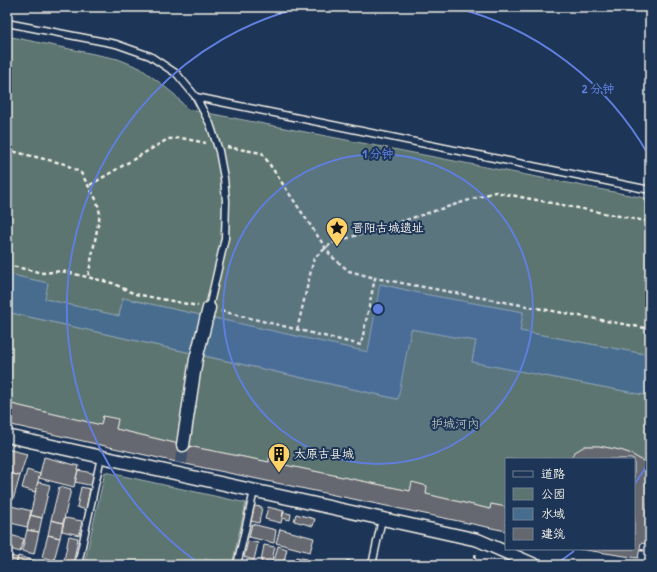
<svg xmlns="http://www.w3.org/2000/svg" width="657" height="572" font-family="'Patrick Hand','LXGW WenKai TC',sans-serif">
  <style>
    .green { fill: #5b7471; stroke: #a8b2ac }
    .water { fill: #466c8e; stroke: #8ca1b2 }
    .building { fill: #65676f; stroke: #f4f1e8 }
    .lines { fill: none; stroke-linecap: round; stroke-linejoin: round }
    .minor-tunnel { stroke: #3d516d; stroke-width: 12; stroke-dasharray: 12 6; stroke-linecap: butt }
    .service-casing { stroke: #f4f1e8; stroke-width: 9 }
    .minor-casing { stroke: #f4f1e8; stroke-width: 15 }
    .path { stroke: #f4f1e8; stroke-width: 2.5; stroke-dasharray: 4 3; stroke-linecap: butt }
    .service { stroke: #1d3557; stroke-width: 6 }
    .minor { stroke: #1d3557; stroke-width: 12 }
    .ring { fill: none; stroke: #5e7fdd; stroke-width: 2 }
    .labels { text-anchor: middle; stroke-width: 4; stroke-linejoin: round; paint-order: stroke }
    .poi-label { font-size: 12px; fill: #f4f1e8; stroke: #1d3557; text-anchor: start }
    .park-label { font-size: 12px; fill: #b7bfb8; stroke: #1d3557 }
    .centre { fill: #5e7fdd; stroke: #1d3557; stroke-width: 2 }
    .ring-label { font-size: 12px; text-anchor: middle; font-weight: bold; fill: #5e7fdd; stroke: #1d3557; stroke-width: 4; stroke-linejoin: round; paint-order: stroke }
  </style>
  <rect width="100%" height="100%" fill="#1d3557"/>
  <filter id="ink" filterUnits="userSpaceOnUse"><feTurbulence type="fractalNoise" baseFrequency=".025" numOctaves="2"/><feDisplacementMap in="SourceGraphic" scale="8" xChannelSelector="R" yChannelSelector="G"/><feConvolveMatrix kernelMatrix="1 2 1 2 8 2 1 2 1" color-interpolation-filters="sRGB"/></filter>
  <g filter="url(#ink)">
    <path class="green" d="M7,36l111,23 22,9 19,14 16,13 12,14 463,90v156l-130,-24 3,-19 -100,-18 -42,-10 -13,68 -245,-54 -4,18 -75,-17 4,-16 -41,-9z
      M7,312l390,87 14,-70 65,12 -4,21 178,34v76l-2,-6 -5,-5 -14,-8 -9,-3 -21,-4h-14l-16,13h-63v48l-15,-3 -1,5 -64,-15 1,-8 -15,-3 -2,8 -125,-26 1,-10 -16,-2 -1,9 -86,-17 -67,-16 2,-9 -15,-4 -2,9 -94,-22z
      M105,472l141,31 -14,62 -27,-6 -1,6h-120z
      M650,483v43l-4,-1z"/>
    <path class="water" d="M7,274l41,9 -3,16 74,17 4,-18 245,54 12,-68 43,10 100,18 -3,19 130,24v41l-178,-34 4,-21 -65,-12 -13,70 -391,-87z"/>
    <path class="building" d="M7,403l94,22 2,-9 15,3 -2,10 67,16 86,17 1,-10 17,4 -2,9 125,26 2,-9 15,4 -1,8 64,15 1,-5 15,3v24l-325,-68 -174,-39z
      M585,446h14l21,4 9,3 14,8 5,5 2,6v11l-4,42 4,1v19l-9,-2 -3,15 -59,-9h55v-90h-65l6,-7z
      M7,449l20,5 -7,22 -13,-4z
      M44,457l35,9 -5,21 -35,-9z
      M27,470l13,4 -5,18 -13,-4z
      M78,470l18,4 -3,12 -18,-4z
      M7,472l13,4 -7,24 -6,-2z
      M38,482l12,3 -8,33 -12,-3z
      M59,487l12,3 -8,33 -12,-3z
      M81,487l9,2 -4,21 -9,-3z
      M7,502l5,1 -5,18z
      M11,506l21,5 -5,16 -20,-5z
      M254,506l8,1 -3,16 -8,-2z
      M268,507l16,4 -3,12 -16,-4z
      M283,512l8,2 -1,6 -8,-2z
      M296,514l19,5 -2,7 -19,-5z
      M30,515l12,3 -3,14 -12,-2z
      M65,518l17,3 -3,14 -17,-4z
      M51,520l12,3 -3,15 -12,-3z
      M252,524l24,6 -2,13 -25,-6z
      M280,529l34,9 -4,14 -34,-9z
      M27,530l12,2 -5,22 -12,-3z
      M7,534l17,5 -4,13 -13,-4z
      M48,535l12,3 -6,22 -12,-3z
      M69,536l9,2 -5,27h-10z
      M248,541l10,2 -4,17 -10,-3z
      M264,545l11,2 -4,17 -10,-2z
      M278,546l9,3 -4,16h-10z
      M7,555l11,3 -2,7h-9z
      M18,556l32,9h-34z
      M296,557l11,2 -1,6h-12z
      M347,560l15,5h-17z
      M244,561l17,4h-18z
      M309,561l15,4h-16z"/>
    <g class="lines">
      <path class="minor-tunnel" d="M181,463l2,-18"/>
      <g class="service-casing">
        <path id="service" d="M7,23l109,21 34,12 27,18 19,23 14,27 9,27 5,27 2,23 -1,37 -16,70
          M196,97l454,93
          M78,565l23,-108
          M237,565l17,-74
          M372,565l10,-46"/>
      </g>
      <g class="minor-casing">
        <path id="minor" d="M7,436l471,104 57,25
          M183,445l13,-86 13,-51"/>
      </g>
      <path class="path" d="M227,147l35,6 69,103 18,15 26,7
        M7,150l58,14 16,9 16,28 3,13 -12,63
        M90,185l78,-46 13,-1 25,5
        M7,265l36,8 19,-2 50,12 23,11 63,12
        M221,311l140,34 14,-67 275,51
        M297,330l17,-72 18,-15 163,-51 155,30
        M640,550l10,1
        M474,565l2,-14"/>
      <use href="#service" class="service"/>
      <use href="#minor" class="minor"/>
    </g>
  </g>
  <circle cx="378" cy="309" r="155" fill="#5e7fdd" fill-opacity=".12"/>
  <g class="ring">
    <circle cx="378" cy="309" r="155"/>
    <path d="M649 462A311 311 0 0 1 634 485M574 551A311 311 0 0 1 556 564M200 564A311 311 0 0 1 303 7M453 7A311 311 0 0 1 649 156"/>
  </g>
  <defs>
    <g id="sight-pin" transform="scale(1.15)"><path d="M0 17L-7.5 6A9.5 9.5 0 1 1 7.5 6Z" fill="#ffd166" stroke="#1d3557"/><path d="M0-6L1.8-2.2L6-1.7L2.9 1.2L3.7 5.4L0 3.3L-3.7 5.4L-2.9 1.2L-6-1.7L-1.8-2.2Z" fill="#111"/></g>
    <g id="building-pin" transform="scale(1.15)"><path d="M0 17L-7.5 6A9.5 9.5 0 1 1 7.5 6Z" fill="#ffd166" stroke="#1d3557"/><path d="M-4-6H4V6H1V3H-1V6H-4ZM-2.5-4.3h1.7v1.8h-1.7ZM.8-4.3h1.7v1.8H.8ZM-2.5-1h1.7V.8h-1.7ZM.8-1h1.7V.8H.8Z" fill="#111"/></g>
  </defs>
  <g fill-rule="evenodd">
    <use href="#sight-pin" x="337" y="228"/>
    <use href="#building-pin" x="279" y="454"/>
  </g>
  <g class="labels">
    <g class="poi-label">
      <text x="352" y="232">晋阳古城遗址</text>
      <text x="294" y="458">太原古县城</text>
    </g>
    <g class="park-label">
      <text x="455" y="428">护城河内</text>
    </g>
  </g>
  <circle cx="378" cy="309" r="6" class="centre"/>
  <g class="ring-label">
    <text x="598" y="93">2 分钟</text>
    <text x="378" y="158">1 分钟</text>
  </g>
  <rect width="657" height="572" fill="none" stroke="#1d3557" stroke-width="24"/>
  <rect x="12" y="12" width="633" height="548" fill="none" stroke="#f4f1e8" stroke-width="1.5" filter="url(#ink)"/>
  <rect x="505" y="458" width="130" height="92" fill="#1d3557" stroke="#738091"/>
  <rect x="513" y="471" width="20" height="6" fill="#1d3557" stroke="#738091"/>
  <text x="541" y="478" font-size="12" fill="#f4f1e8">道路</text>
  <rect x="513" y="488" width="20" height="12" fill="#5b7471" stroke="#738091"/>
  <text x="541" y="498" font-size="12" fill="#f4f1e8">公园</text>
  <rect x="513" y="508" width="20" height="12" fill="#466c8e" stroke="#738091"/>
  <text x="541" y="518" font-size="12" fill="#f4f1e8">水域</text>
  <rect x="513" y="528" width="20" height="12" fill="#65676f" stroke="#738091"/>
  <text x="541" y="538" font-size="12" fill="#f4f1e8">建筑</text>
</svg>
